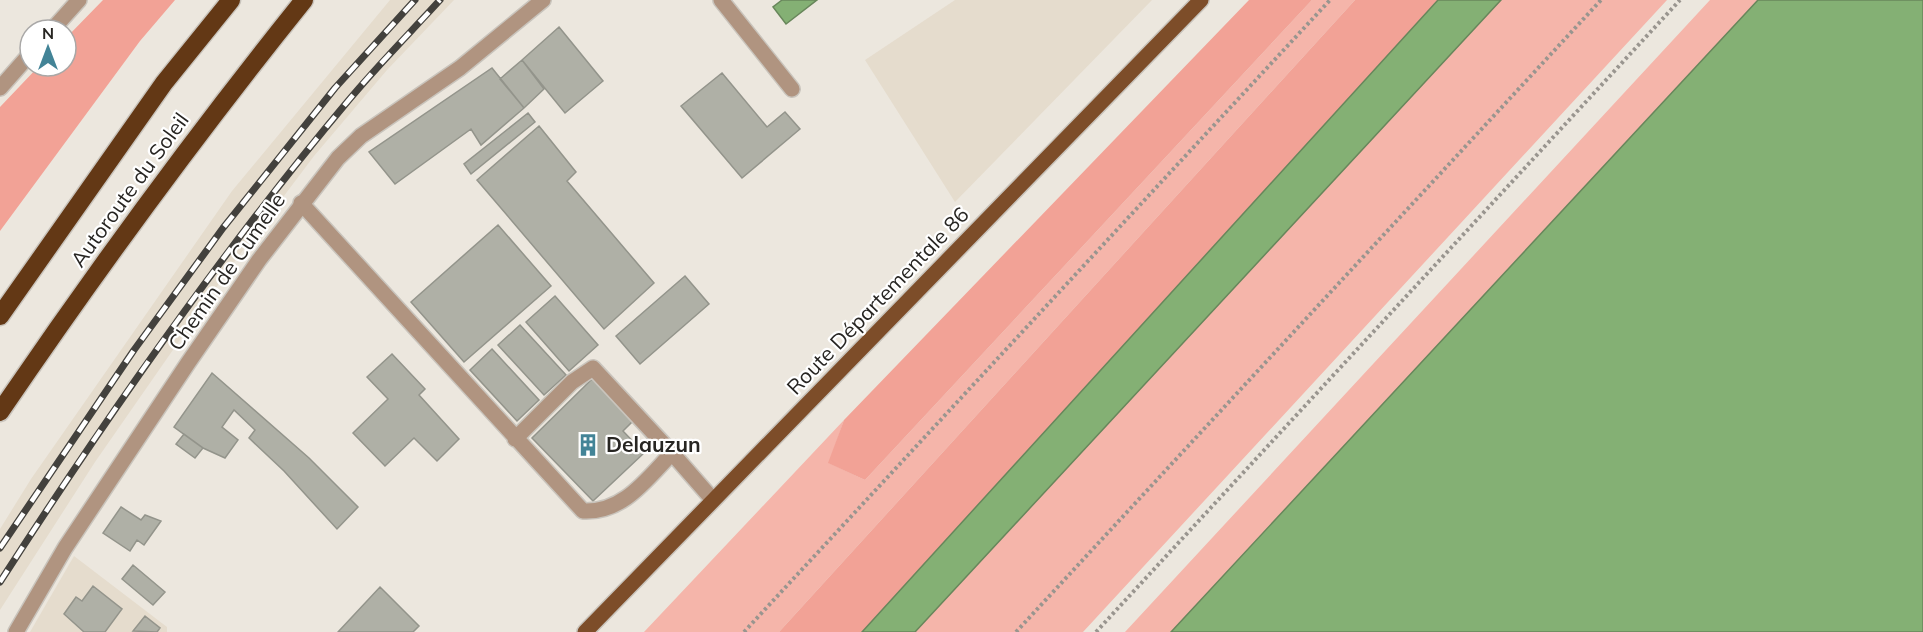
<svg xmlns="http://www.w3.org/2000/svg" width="1923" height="632" font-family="Mulish,sans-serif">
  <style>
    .built { fill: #e5dccd }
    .green { fill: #f5b5aa }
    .forest { fill: #f2a296 }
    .water { fill: #84b074; stroke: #68865b; stroke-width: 1.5 }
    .building { fill: #afb0a6; stroke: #93948b; stroke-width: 1.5 }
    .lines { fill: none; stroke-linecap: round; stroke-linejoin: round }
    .service-casing { stroke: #c9c4bc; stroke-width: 18 }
    .minor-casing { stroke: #c9c4bc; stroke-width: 18 }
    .primary-casing { stroke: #c9c4bc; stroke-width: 18 }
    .motorway-casing { stroke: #c9c4bc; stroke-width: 21 }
    .path { stroke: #99958f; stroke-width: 4; stroke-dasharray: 3 3; stroke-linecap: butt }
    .service { stroke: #b09480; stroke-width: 15 }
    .minor { stroke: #b09480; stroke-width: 15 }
    .primary { stroke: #7d4d29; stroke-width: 15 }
    .motorway { stroke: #633815; stroke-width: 18 }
    .rail-casing { stroke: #43413d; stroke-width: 7 }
    .rail { stroke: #fff; stroke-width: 4.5; stroke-dasharray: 14; stroke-linecap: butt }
    .labels { text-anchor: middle; stroke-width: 4.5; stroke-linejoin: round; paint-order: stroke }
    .street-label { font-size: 21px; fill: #272522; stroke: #fff }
    .poi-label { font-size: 21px; font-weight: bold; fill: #272522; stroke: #fff; text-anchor: start }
  </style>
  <rect width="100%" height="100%" fill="#ece7de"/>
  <path class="built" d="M390,0h64l-67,70 -73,86 -82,109 -137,197 -95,148v-81l31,-50 201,-288z
    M955,0h197l-197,202 -90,-142z
    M74,556l93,71v5h-137z"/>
  <path class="green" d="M1312,0h43l-576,632h-135l200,-212 -15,43 36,17z
    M1501,0h166l-584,632h-168z
    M1710,0h48l-587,632h-46z"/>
  <path class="forest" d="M103,0h72l-35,41 -140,190v-124l39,-41h27v-28z
    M1249,0h63l-447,480 -37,-17 16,-43z
    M1355,0h83l-576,632h-83z"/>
  <path class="water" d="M782,0h35l-31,24 -13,-17z
    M1438,0h63l-586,632h-53z
    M1758,0h165v632h-752z"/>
  <path class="building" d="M559,27l44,54 -38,32 -43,-53z
    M522,60l22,29 -20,19 -24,-29z
    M492,68l32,40 -43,37 -10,-16 -76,55 -26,-32z
    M722,73l45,54 18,-15 15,17 -58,49 -61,-72z
    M528,113l7,9 -64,52 -7,-10z
    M539,126l37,46 -9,9 87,102 -50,46 -127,-149z
    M498,225l53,61 -87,76 -53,-60z
    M685,276l24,28 -69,60 -24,-28z
    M555,296l43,49 -29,26 -43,-49z
    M520,325l46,50 -22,20 -46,-50z
    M492,349l47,51 -22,21 -47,-51z
    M392,354l33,35 -6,6 40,44 -22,22 -23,-23 -29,28 -32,-33 35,-34 -21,-22z
    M212,373l97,85 49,49 -21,22 -53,-58 -35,-33 6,-8 -21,-20 -12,17 16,13 -13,18 -22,-10 -29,-21z
    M592,379l41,42 -10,10 21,22 -51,48 -61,-63z
    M184,434l19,14 -8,10 -19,-14z
    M121,507l20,13 4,-5 16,6 -17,24 -7,-5 -7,11 -27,-18z
    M133,565l32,27 -12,13 -31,-26z
    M93,586l29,23 -17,23h-21l-20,-18 12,-17 6,4z
    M380,587l39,39 -6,6h-75z
    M145,616l15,12 -3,4 -24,-1z"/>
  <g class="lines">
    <g class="service-casing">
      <path id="service" d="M721,0l71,89
        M301,203l282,308c40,2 63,-31 89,-58l41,47
        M515,439l57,-57 21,-14 79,85"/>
    </g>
    <g class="minor-casing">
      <path id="minor" d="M52,30l27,-30
        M0,88l30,-34
        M16,632l49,-84 123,-185 71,-103 79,-102 23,-22 99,-68 83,-68"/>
    </g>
    <g class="primary-casing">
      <path id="primary" d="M585,632l616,-632"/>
    </g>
    <g class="motorway-casing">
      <path id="motorway" d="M0,316l164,-233 67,-83
        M0,412c96,-141 197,-279 304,-412"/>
    </g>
    <path class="path" d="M744,632l586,-632
      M1016,632l585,-632
      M1096,632l584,-632"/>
    <use href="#service" class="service"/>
    <use href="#minor" class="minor"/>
    <use href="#primary" class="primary"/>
    <use href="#motorway" class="motorway"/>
    <g class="rail-casing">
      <path id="rail" d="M0,548l134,-198 89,-122 112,-140 80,-88
        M0,582c107,-166 221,-330 348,-481 29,-35 62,-68 92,-101"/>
    </g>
    <use href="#rail" class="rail"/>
  </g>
  <defs>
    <g id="building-bare" transform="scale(1.8)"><path d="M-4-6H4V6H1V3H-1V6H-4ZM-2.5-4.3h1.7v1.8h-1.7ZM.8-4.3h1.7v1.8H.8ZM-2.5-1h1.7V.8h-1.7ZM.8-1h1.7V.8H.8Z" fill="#438497" stroke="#fff" stroke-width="2.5" paint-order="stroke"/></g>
  </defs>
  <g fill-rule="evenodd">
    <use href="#building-bare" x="588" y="445"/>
  </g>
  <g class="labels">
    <g class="street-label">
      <text transform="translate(130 190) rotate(-54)" y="7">Autoroute du Soleil</text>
      <text transform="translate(227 272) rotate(-55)" y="7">Chemin de Cumelle</text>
      <text transform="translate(878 301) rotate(-46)" y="7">Route Départementale 86</text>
    </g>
    <g class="poi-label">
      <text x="606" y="452">Delauzun</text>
    </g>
  </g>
  <g transform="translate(48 48)"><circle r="28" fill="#ffffff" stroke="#a9a8a7" stroke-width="1.5"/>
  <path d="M0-4.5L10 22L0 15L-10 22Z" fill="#438497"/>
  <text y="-9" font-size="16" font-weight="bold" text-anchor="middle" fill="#272522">N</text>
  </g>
</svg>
